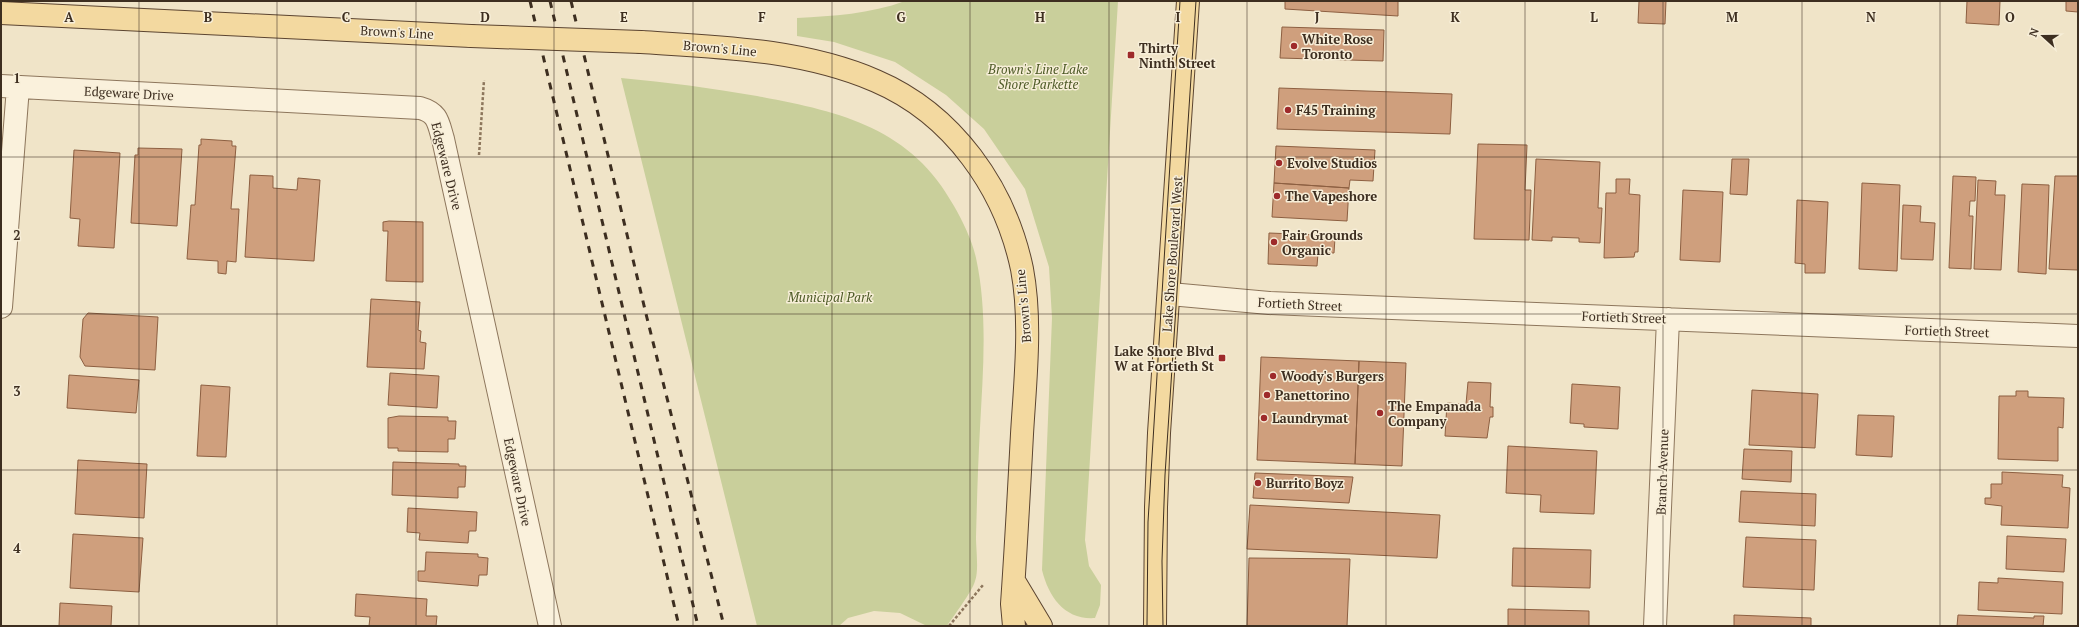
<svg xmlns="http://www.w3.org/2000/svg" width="2079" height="627" font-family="'PT Serif',serif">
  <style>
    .green { fill: #c9cf9b }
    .building { fill: #cf9f7d; stroke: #8d5f41 }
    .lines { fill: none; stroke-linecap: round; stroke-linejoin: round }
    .street-casing { stroke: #8d765c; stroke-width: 24 }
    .primary-casing { stroke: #5b4430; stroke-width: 24 }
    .path { stroke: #8d765c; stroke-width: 2.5; stroke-dasharray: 3 2; stroke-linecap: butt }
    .street { stroke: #faf1dc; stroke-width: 22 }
    .primary { stroke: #f3d9a0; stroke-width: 22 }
    .tram { stroke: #3d2e20; stroke-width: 1 }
    .rail { stroke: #3d2e20; stroke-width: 3; stroke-dasharray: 7 7; stroke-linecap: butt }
    .primary-bridge-casing { stroke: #5b4430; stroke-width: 24; stroke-linecap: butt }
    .primary-bridge { stroke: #f3d9a0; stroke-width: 22 }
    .grid { fill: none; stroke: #3d2e20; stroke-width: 1; stroke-opacity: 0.55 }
    .poi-dot { fill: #9e2a2b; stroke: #f7eed8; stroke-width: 1.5 }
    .labels { text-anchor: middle; stroke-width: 3; stroke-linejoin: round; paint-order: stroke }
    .street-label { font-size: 13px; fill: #3d2e20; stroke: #f7eed8 }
    .poi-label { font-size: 13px; font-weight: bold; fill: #3d2e20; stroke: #f7eed8; text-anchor: start }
    .park-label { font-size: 13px; font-style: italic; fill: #4d5a26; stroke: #f7eed8 }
    .grid-label { font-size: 13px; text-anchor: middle; font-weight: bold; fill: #3d2e20; stroke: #f7eed8; stroke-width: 3; stroke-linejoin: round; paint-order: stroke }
  </style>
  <rect width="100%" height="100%" fill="#f0e4c8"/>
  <path class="green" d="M905,1h213l-33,539 4,26 12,19 -1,20 -5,13c-30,2 -46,-20 -53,-48l10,-252 -3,-51 -24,-78 -41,-60 -38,-34 -51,-33 -61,-20 -37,-6v-18c36,-2 73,-4 108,-17z
    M621,78c46,4 90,10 136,18 81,15 154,31 197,110 9,16 18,34 22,52 12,55 7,114 4,170 -2,36 -3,72 -4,109 0,12 3,34 -1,44 -3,11 -21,34 -28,45h-20l-27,-13 -26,-2 -26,7 -9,8h-82z"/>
  <path class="building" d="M1285,1h113v15l-113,-7z
    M1639,1h27l-1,23 -27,-1z
    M1967,1h33l-1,24 -33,-2z
    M2066,1h12v11l-12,-1z
    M1282,27l102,3 -1,31 -103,-3z
    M1279,88l173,6 -2,40 -173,-5z
    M201,139l31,2v5h4l-5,63h8l-3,53 -9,-1 -1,13 -8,-1v-12l-31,-2 4,-54h4l4,-60h2z
    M1478,144l49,1 -2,45h6l-2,50 -55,-1z
    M1276,146l99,4 -2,31 -23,-1 -1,8 -75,-5z
    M138,148l44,1 -5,77 -46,-3 4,-68h3z
    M74,150l46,3 -6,95 -36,-2 2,-27 -10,-1z
    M1536,159l64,3 -2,46h4l-2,35 -21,-1v-4l-27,-1v4l-20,-1z
    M1732,159h17l-2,36 -17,-1z
    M250,175l23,1v12l24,2 1,-12 22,2 -6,81 -69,-4z
    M1953,176l23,1 -1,24h-5l-1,15h4l-2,53 -22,-1z
    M2055,176h23v94l-29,-1z
    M1616,179h14l-1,15 11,1 -2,57h-3l-1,5 -30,1 2,-65h10z
    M1978,180l18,1 -1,14h10l-4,75 -27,-1z
    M1274,183l75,5 -2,33 -75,-4z
    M1862,183l38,2 -3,86 -38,-2z
    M2022,184l27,1 -3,89 -28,-2z
    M1683,190l40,2 -3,70 -40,-2z
    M1797,200l31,2 -3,71h-20v-9l-10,-1z
    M1903,205l18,1 -1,16 15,1 -2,37 -32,-1z
    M389,221l34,1v60l-37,-1 2,-50h-5v-9z
    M1269,233l50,2v3h16l-1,15h-16l-1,13 -49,-2z
    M371,299l49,3 -2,28 3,1 -1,11 6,1 -2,26 -57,-2z
    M88,313l70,4 -3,53 -70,-4 -5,-9 3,-38z
    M1261,357l98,4 -4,103 -98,-4z
    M1359,361l47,2 -4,103 -47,-2z
    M390,373l49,3 -2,32 -49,-3z
    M69,375l70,5 -3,33 -69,-5z
    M1468,382l23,1 -1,24h3v10h-3l-3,21 -42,-2 2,-33 19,1z
    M1572,384l48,3 -2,42 -34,-2v-3l-14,-1z
    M201,385l29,2 -4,70 -29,-1z
    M1752,390l66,4 -3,54 -66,-3z
    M2016,391h12v6l36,1 -1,30 -5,-1v34l-60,-2 1,-63h17z
    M1858,415l36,1 -2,41 -36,-2z
    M399,416l49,1v4h8l-1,18h-7v13l-50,-1v-3h-10v-30z
    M1508,446l89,5 -3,63 -54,-2 1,-17 -35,-2z
    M1744,449l48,2 -1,31 -49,-3z
    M78,460l69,4 -3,54 -69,-4z
    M393,462l66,2v2h7l-1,21h-7v11l-66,-3z
    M2002,472l61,3 -1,12 8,1 -2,40 -67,-3 1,-19 -17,-2v-6h6v-14h11z
    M1255,473l98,4 -4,26 -96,-5z
    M1741,491l75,3 -1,32 -76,-4z
    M1250,505l190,10 -3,43 -190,-9z
    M408,508l69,4 -1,19h-7l-1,12 -49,-3 1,-7 -13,-1z
    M73,534l70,4 -4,54 -69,-4z
    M2007,536l59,3 -2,33 -58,-3z
    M1746,537l70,3 -2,50 -71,-3z
    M1513,548l78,2 -1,38 -78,-2z
    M426,552l52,2v3l10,1 -1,17h-8l-1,11 -60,-5v-10h7z
    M1249,558l101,1 -3,67h-100z
    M1998,578l65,4 -1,32 -84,-4 1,-28 19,1z
    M356,594l71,5 -1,17h11l-1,10h-67l1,-9 -15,-1z
    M60,603l52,3 -1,20h-52z
    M1508,609l81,2v15h-81z
    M1734,615l77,3v8h-77z
    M1958,615l76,3v-2h10l-1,10h-86z"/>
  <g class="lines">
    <g class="street-casing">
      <path id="street" d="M1,86l419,22c18,5 18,14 23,31l107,487
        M1170,294l99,9 809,33
        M1,307l17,-220
        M1655,626l13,-307"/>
    </g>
    <g class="primary-casing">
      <path id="primary" d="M1,13l470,23
        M641,42c78,5 161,7 235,39 77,33 129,107 146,188 10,53 3,113 0,165 -3,57 -6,113 -10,170l2,22
        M1014,581l27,45
        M1155,626l1,-119 3,-74 29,-432"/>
    </g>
    <path class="path" d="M479,155l5,-75
      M949,626l34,-41"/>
    <use href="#street" class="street"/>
    <use href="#primary" class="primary"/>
    <path class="tram" d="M1147,626l1,-104 32,-521
      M1163,626l-1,-65 3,-86 31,-474"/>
    <path class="rail" d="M530,1l149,625
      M550,1l148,625
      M571,1l76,317 77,308"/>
    <g class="primary-bridge-casing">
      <path id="primary-bridge" d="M471,36l170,6"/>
    </g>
    <use href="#primary-bridge" class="primary-bridge"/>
  </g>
  <path class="grid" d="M139,1v625M277,1v625M416,1v625M554,1v625M693,1v625M832,1v625M970,1v625M1109,1v625M1247,1v625M1386,1v625M1525,1v625M1663,1v625M1802,1v625M1940,1v625M1,157h2077M1,314h2077M1,470h2077"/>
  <g class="poi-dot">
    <circle cx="1294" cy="46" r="4"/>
    <rect x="1127" y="51" width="8" height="8" rx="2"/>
    <circle cx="1288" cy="110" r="4"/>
    <circle cx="1279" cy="163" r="4"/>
    <circle cx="1277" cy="196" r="4"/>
    <circle cx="1274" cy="242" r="4"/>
    <rect x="1218" y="354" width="8" height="8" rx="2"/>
    <circle cx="1273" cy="376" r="4"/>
    <circle cx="1267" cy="395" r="4"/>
    <circle cx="1380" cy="413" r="4"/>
    <circle cx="1264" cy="418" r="4"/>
    <circle cx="1258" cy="483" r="4"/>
  </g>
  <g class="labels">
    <g class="street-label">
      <text transform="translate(397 32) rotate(3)" y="5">Brown's Line</text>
      <text transform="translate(720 48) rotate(5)" y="5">Brown's Line</text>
      <text transform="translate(129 93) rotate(3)" y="5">Edgeware Drive</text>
      <text transform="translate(447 166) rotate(76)" y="5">Edgeware Drive</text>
      <text transform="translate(1172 254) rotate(-86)" y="5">Lake Shore Boulevard West</text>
      <text transform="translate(1300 304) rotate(3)" y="5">Fortieth Street</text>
      <text transform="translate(1023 306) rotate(-95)" y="5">Brown's Line</text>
      <text transform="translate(1624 317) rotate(2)" y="5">Fortieth Street</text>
      <text transform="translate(1947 331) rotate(2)" y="5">Fortieth Street</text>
      <text transform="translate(1662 472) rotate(-88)" y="5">Branch Avenue</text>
      <text transform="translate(518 482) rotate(78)" y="5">Edgeware Drive</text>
    </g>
    <g class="poi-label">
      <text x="1302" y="44">White Rose<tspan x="1302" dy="15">Toronto</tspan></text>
      <text x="1139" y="53">Thirty<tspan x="1139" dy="15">Ninth Street</tspan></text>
      <text x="1296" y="115">F45 Training</text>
      <text x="1287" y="168">Evolve Studios</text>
      <text x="1285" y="201">The Vapeshore</text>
      <text x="1282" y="240">Fair Grounds<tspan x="1282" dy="15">Organic</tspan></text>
      <text x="1214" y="356" text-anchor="end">Lake Shore Blvd<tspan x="1214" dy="15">W at Fortieth St</tspan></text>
      <text x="1281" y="381">Woody's Burgers</text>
      <text x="1275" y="400">Panettorino</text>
      <text x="1388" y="411">The Empanada<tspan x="1388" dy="15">Company</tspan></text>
      <text x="1272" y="423">Laundrymat</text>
      <text x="1266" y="488">Burrito Boyz</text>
    </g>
    <g class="park-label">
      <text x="1038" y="74">Brown's Line Lake<tspan x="1038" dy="15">Shore Parkette</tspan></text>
      <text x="830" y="302">Municipal Park</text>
    </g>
  </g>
  <g class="grid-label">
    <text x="69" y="22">A</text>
    <text x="208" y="22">B</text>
    <text x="346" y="22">C</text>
    <text x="485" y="22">D</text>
    <text x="624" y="22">E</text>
    <text x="762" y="22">F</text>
    <text x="901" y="22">G</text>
    <text x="1040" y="22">H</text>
    <text x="1178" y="22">I</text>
    <text x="1317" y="22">J</text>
    <text x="1455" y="22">K</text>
    <text x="1594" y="22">L</text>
    <text x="1732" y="22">M</text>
    <text x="1871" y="22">N</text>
    <text x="2010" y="22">O</text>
    <text x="17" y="83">1</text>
    <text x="17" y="240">2</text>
    <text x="17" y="396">3</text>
    <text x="17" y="553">4</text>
  </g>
  <rect width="2079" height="627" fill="none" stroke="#3d2e20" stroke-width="4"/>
  <g transform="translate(2043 36) rotate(291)" stroke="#f7eed8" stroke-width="3" paint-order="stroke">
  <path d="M0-3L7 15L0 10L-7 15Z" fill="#3d2e20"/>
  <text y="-6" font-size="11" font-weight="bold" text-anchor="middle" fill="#3d2e20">N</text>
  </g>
</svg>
